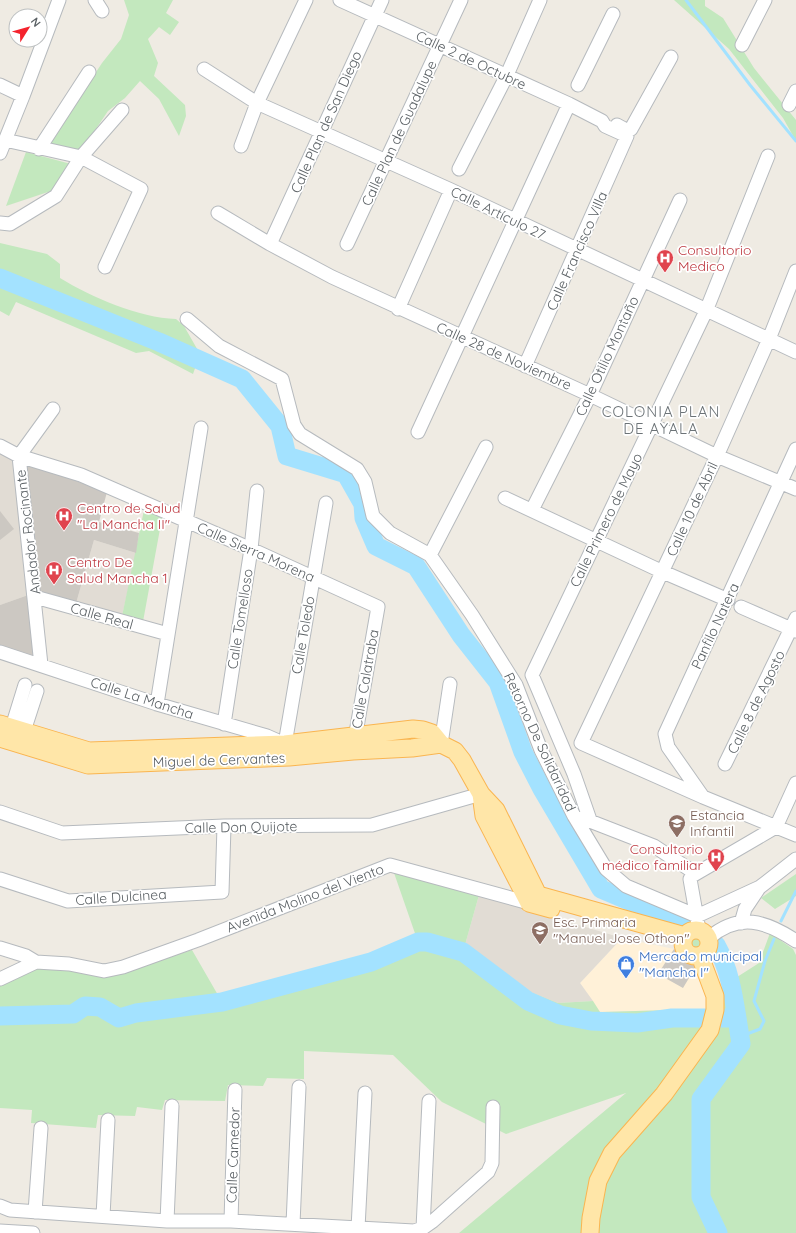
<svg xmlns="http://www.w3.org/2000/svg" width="796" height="1233" font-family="Quicksand,sans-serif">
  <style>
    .commercial { fill: #fff1d8 }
    .education { fill: #e1dcd4 }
    .green { fill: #c3e8be }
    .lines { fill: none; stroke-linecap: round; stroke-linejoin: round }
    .stream { stroke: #a3e2ff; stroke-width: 3 }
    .river { stroke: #a3e2ff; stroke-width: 19 }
    .building { fill: #ccc8c2 }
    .minor-casing { stroke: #b6babe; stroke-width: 15 }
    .major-casing { stroke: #fab550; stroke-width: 19 }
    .minor { stroke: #fff; stroke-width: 13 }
    .major { stroke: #ffe6a8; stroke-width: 17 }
    .labels { text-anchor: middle; stroke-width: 3.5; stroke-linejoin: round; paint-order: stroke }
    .street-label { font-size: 14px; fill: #5b6165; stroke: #fff }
    .health-label { font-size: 14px; fill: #be3a42; stroke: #fff; text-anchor: start }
    .education-label { font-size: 14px; fill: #785e54; stroke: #fff; text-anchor: start }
    .shop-label { font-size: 14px; fill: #366cbe; stroke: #fff; text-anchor: start }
    .neighbourhood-label { font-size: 15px; letter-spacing: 1px; fill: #6c7377; stroke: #fff }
  </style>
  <rect width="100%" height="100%" fill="#efebe3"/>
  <path class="commercial" d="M622,938l52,11 9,38 15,-24 11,34 -3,12 -106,3 -20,-29z"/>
  <path class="education" d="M0,453l14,7 17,134 -31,11z
    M94,540l42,13 -15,68 -46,-14z
    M479,895l143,43 -42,45 13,18 -35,2 -43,-17 -52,-34z"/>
  <path class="green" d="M124,0h49l-7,13 13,9 -9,13 -11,-8 -11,12 10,24 -4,13 31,29 1,11 -7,20 -20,-37 -19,-18 -15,17 -17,13 -29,43 -32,-7 55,-84 19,-24 8,-24z
    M674,0h31v6l18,12 31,50 42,52v21l-13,-23 -54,-69z
    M26,152l45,12 -20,27 -45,15z
    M0,243l47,11 13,10v14c31,19 79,40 116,41l8,7 16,28 -7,20 -44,-23 -13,2 -120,-51 -7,14 -9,-5z
    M144,510l18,8 -20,109 -21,-6z
    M393,870l86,25 -16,57 52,34 43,17 35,-2 7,11 106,-3 -1,9h17l1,-32 36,-23 11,-30 23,16 3,6v278h-337l167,-140 -120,41 -64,-32 -49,-47 -89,-4v28l-37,-1 -4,8 -35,-1 -3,16 -60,-1 -3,10 -25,-3 -2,9 -37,-1 -2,13 -65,-5 1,-13 -32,-2v-125l39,-16 70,9 83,-26 30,52 146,-40 50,-20z
    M796,874v22l-21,13 -14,-11z
    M686 943a11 11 0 1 1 22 0a11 11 0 1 1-22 0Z"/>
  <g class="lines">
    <path class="stream" d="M686,0l64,85 46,56
      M781,921l15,-30
      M739,1037l21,-8 4,-8 -10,-20 11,-40 9,-22"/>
    <path class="river" d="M0,278l159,64 83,37 38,47 7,30 59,18 17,30 1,14 12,28 40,20 45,69 37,47 25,70 19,37 59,100 38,16 52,17
      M716,945c13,23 17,48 21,73
      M0,1016l73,-2 12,-8 15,1 19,11 17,-5 86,-11 149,-40 47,-20h9l36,10 65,49 32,14 31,6 46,2 35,-5h65l4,26 -40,55v98l17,36"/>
  </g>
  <path class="building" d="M21,461l86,31 -8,30 40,11 -3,20 -42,-13 -19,67 -36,-12z
    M0,511l14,18 -14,11z
    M31,594l7,65 -38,-12v-42z
    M674,949l24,14 -15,25 -25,-14z"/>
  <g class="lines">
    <g class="minor-casing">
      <path id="minor" d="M95,0l7,11
        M340,0l229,104 33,17 3,5 22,10 -102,230
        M742,45l23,-45
        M204,69l53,34 194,87 345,162
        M0,85l23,11
        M578,85l35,-71
        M789,105l7,-14
        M617,125l11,6 3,-2 40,-72
        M5,140l76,17 60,32 -36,78
        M241,146l16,-43 49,-103
        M39,149l50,-77
        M0,153l23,-57 36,-96
        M459,169l47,-92 34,-77
        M218,213l52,31 62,33 258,118 127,61 79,33
        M0,223l10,1 46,-28 25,-39 41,-47
        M270,244l112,-244
        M347,244l114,-244
        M796,271l-27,68 -52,117 -136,287 122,54 93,38
        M398,309l53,-119
        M187,319l32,27 63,33 12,46 6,9 57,35 8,13 8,34 17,17 40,22 42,60 44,70 25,65 33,66 32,53 20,17 71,30 63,-29 36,-28
        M418,432l151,-328
        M0,446l19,10 62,19 170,74 127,58 -24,137
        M505,498l158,74 65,28
        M532,510l58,-115 90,-195
        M430,555l56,-108
        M35,597l133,37
        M741,607l55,24
        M0,652l157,52 110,32 18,8 41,-241
        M41,665l-22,-209 34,-47
        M157,704l44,-276
        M224,724l27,-175 6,-58
        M12,727l13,-42
        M24,731l13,-40
        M441,744l9,-60
        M725,764l71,-146
        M703,797l-35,-50 -3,-13 131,-285
        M0,812l62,21 162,-7 148,-1 109,-31
        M582,818l72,28 41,27
        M590,820l-16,-46 -42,-99 174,-364 62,-155
        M0,879l68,22 154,-9 2,-66
        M741,923l4,-14 14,-21
        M699,930l-9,-51 2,-3 84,-49 20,-44
        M709,938c30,-26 57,-17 87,3
        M0,948l26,8 10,6
        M0,979l36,-17 33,2 35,7 19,-4 75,-27 192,-75 139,38 4,-4
        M0,1206l10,4 157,11h64l183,10 9,-3 10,-7 55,-49 4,-9 1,-56
        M35,1212l6,-84
        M103,1216l5,-96
        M167,1221l5,-115
        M231,1221l4,-131
        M293,1224l6,-137
        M358,1228l7,-135
        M423,1228l6,-127
        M0,1231l33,2"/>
    </g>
    <g class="major-casing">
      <path id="major" d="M0,724l89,27 196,-7 128,-15 10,1 9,3 9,11 14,7 7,9 19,34 15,16 42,85 147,41
        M0,738l88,27 201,-8 64,-6 59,-3 29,-4
        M481,794l3,22 45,87 22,6
        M683 943a13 13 0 1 1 26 0a13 13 0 1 1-26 0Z
        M590,1233l1,-15 7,-37 14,-28 52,-59 46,-64 5,-20v-14l-15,-40"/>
    </g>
    <use href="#minor" class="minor"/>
    <use href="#major" class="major"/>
  </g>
  <defs>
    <g id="hospital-pin" transform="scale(0.9)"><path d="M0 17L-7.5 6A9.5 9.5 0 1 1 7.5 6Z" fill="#e0444e" stroke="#fff"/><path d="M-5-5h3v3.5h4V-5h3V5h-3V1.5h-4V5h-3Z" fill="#fff"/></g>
    <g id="school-pin" transform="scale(0.9)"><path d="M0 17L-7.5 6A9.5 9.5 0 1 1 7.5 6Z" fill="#8d6e63" stroke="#fff"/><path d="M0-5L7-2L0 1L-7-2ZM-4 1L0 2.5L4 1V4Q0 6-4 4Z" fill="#fff"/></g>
    <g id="shop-pin" transform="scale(0.9)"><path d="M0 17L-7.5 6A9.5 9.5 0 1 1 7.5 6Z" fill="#3f7fe0" stroke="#fff"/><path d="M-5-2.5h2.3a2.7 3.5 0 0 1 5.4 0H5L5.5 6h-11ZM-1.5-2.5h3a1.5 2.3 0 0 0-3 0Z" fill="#fff"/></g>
  </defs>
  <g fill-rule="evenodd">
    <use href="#hospital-pin" x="665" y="258"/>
    <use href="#hospital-pin" x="64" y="516"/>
    <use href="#hospital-pin" x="54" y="570"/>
    <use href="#school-pin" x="677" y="823"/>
    <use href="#hospital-pin" x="716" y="857"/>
    <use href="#school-pin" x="540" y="930"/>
    <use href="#shop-pin" x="626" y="964"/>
  </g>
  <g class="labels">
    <g class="street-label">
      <text transform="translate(471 60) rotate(25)" y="5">Calle 2 de Octubre</text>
      <text transform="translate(326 122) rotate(-66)" y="5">Calle Plan de San Diego</text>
      <text transform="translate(399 133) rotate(-65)" y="5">Calle Plan de Guadalupe</text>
      <text transform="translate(498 213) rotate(26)" y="5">Calle Artículo 27</text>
      <text transform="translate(577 251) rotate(-66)" y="5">Calle Francisco Villa</text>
      <text transform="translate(504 356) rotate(24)" y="5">Calle 28 de Noviembre</text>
      <text transform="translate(607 356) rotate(-65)" y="5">Calle Otilio Montaño</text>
      <text transform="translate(692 509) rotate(-65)" y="5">Calle 10 de Abril</text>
      <text transform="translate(606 520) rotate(-64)" y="5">Calle Primero de Mayo</text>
      <text transform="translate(28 532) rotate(-97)" y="5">Andador Rocinante</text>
      <text transform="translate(256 552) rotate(24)" y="5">Calle Sierra Morena</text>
      <text transform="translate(102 616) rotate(16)" y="5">Calle Real</text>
      <text transform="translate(240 619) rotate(-81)" y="5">Calle Tomelloso</text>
      <text transform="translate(715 626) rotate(-65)" y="5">Panfilo Natera</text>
      <text transform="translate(303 635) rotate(-80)" y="5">Calle Toledo</text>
      <text transform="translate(365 679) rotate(-80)" y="5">Calle Calatraba</text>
      <text transform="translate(142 698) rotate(18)" y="5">Calle La Mancha</text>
      <text transform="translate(756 702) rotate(-64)" y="5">Calle 8 de Agosto</text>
      <text transform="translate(540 742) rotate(65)" y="5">Retorno De Solidaridad</text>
      <text transform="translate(219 760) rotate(-2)" y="5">Miguel de Cervantes</text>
      <text transform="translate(241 827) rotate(-1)" y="5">Calle Don Quijote</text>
      <text transform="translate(121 897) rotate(-4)" y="5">Calle Dulcinea</text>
      <text transform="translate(305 898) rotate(-21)" y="5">Avenida Molino del Viento</text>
      <text transform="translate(233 1155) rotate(-88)" y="5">Calle Camedor</text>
    </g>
    <g class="health-label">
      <text x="678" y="255">Consultorio<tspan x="678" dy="16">Medico</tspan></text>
      <text x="77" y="513">Centro de Salud<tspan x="77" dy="16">"La Mancha II"</tspan></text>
      <text x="67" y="567">Centro De<tspan x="67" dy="16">Salud Mancha 1</tspan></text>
      <text x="703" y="854" text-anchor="end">Consultorio<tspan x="703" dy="16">médico familiar</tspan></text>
    </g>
    <g class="education-label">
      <text x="690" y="820">Estancia<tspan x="690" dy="16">Infantil</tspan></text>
      <text x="553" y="927">Esc. Primaria<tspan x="553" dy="16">"Manuel Jose Othon"</tspan></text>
    </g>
    <g class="shop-label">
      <text x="639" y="961">Mercado municipal<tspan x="639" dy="16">"Mancha I"</tspan></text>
    </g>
    <g class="neighbourhood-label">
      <text x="661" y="417">COLONIA PLAN<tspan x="661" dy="17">DE AYALA</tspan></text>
    </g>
  </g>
  <g transform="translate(28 28) rotate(53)"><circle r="19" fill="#ffffff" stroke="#bdc0c1"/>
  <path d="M0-3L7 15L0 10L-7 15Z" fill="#f4232d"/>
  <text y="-6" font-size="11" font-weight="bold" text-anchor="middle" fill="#5b6165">N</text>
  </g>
</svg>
